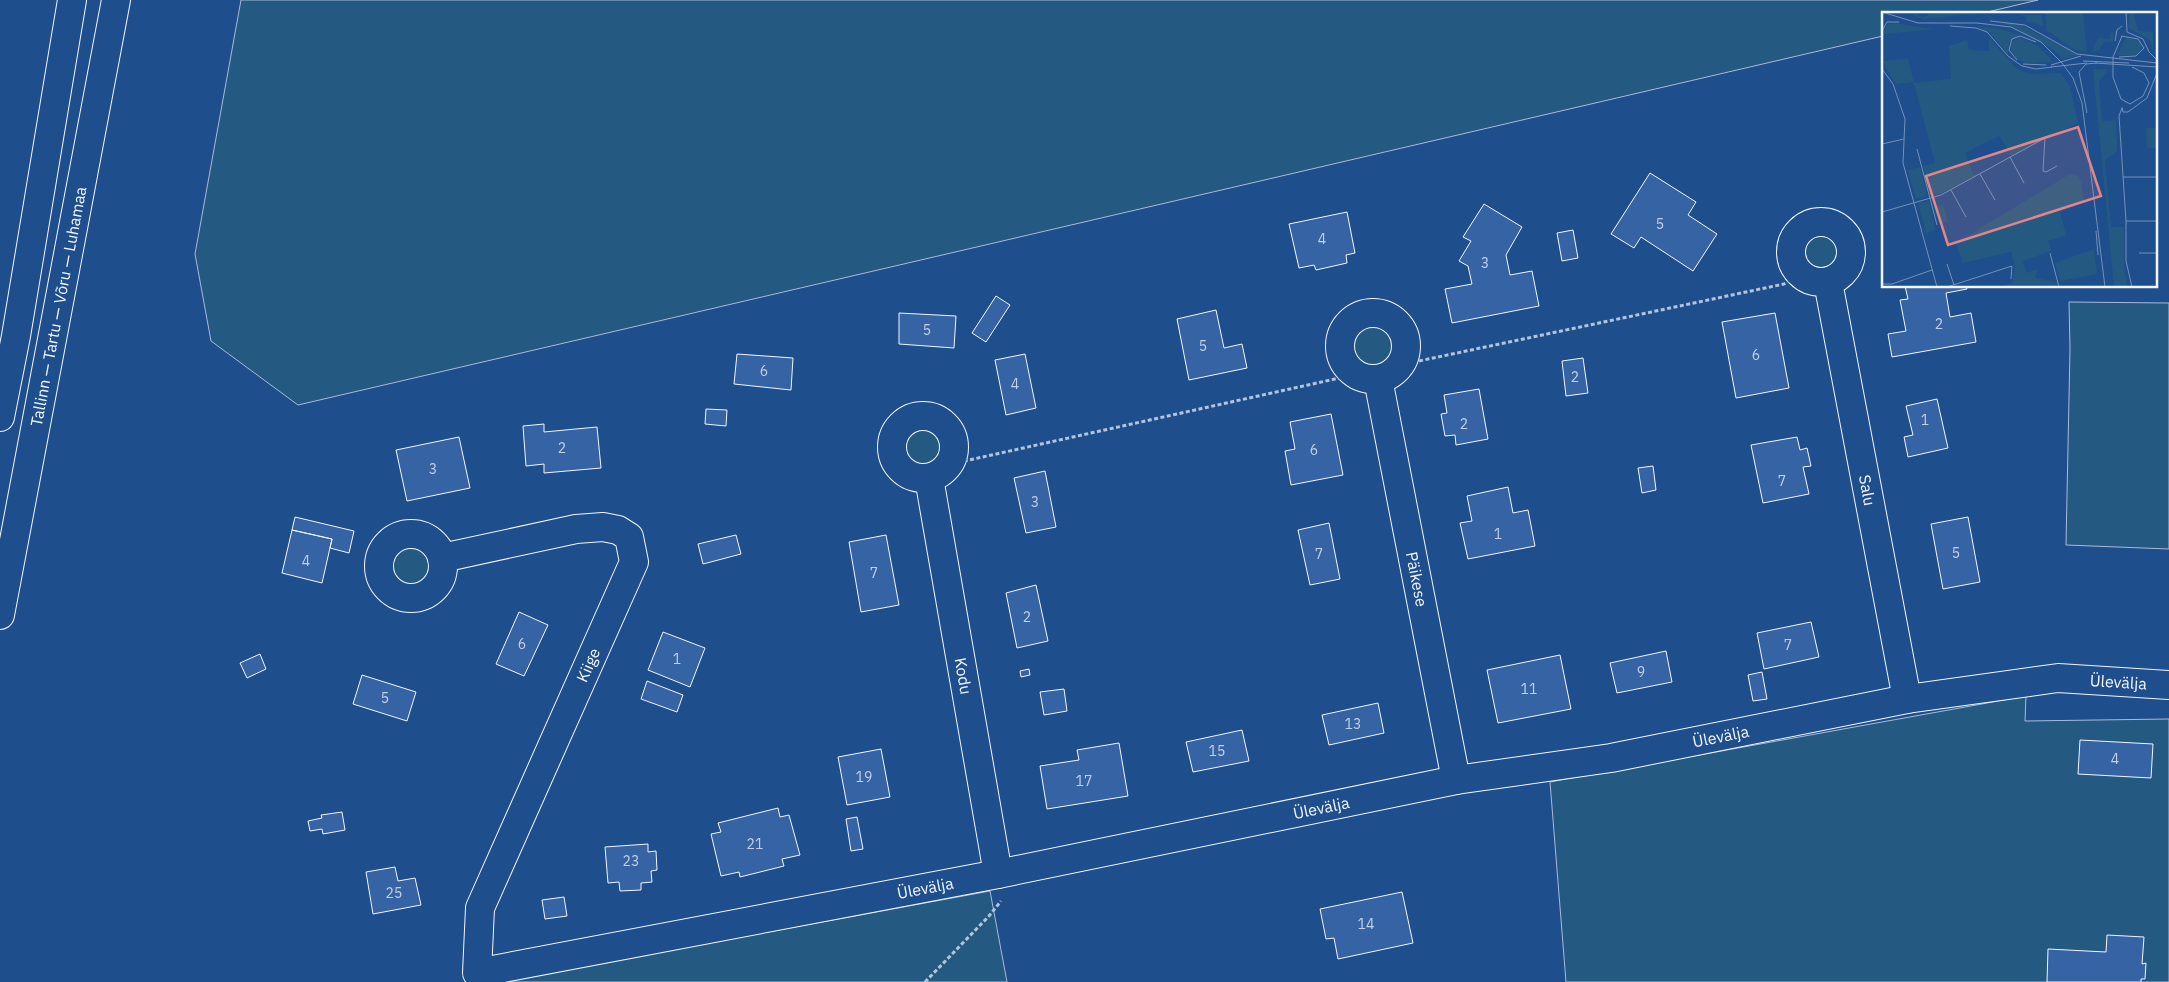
<svg xmlns="http://www.w3.org/2000/svg" width="2169" height="982" font-family="'IBM Plex Sans',sans-serif">
  <style>
    .green { fill: #245a82; stroke: #a8bbd7 }
    .building { fill: #3563a3; stroke: #f2f6ff }
    .lines { fill: none; stroke-linecap: round; stroke-linejoin: round }
    .minor-casing { stroke: #f2f6ff; stroke-width: 30 }
    .highway-casing { stroke: #f2f6ff; stroke-width: 30 }
    .path { stroke: #b3c4dc; stroke-width: 3; stroke-dasharray: 4 2.5; stroke-linecap: butt }
    .minor { stroke: #1f4e8c; stroke-width: 28 }
    .highway { stroke: #1f4e8c; stroke-width: 28 }
    .labels { text-anchor: middle; stroke-width: 4; stroke-linejoin: round; paint-order: stroke }
    .number-label { font-size: 14px; fill: #c3d1e8 }
    .street-label { font-size: 16px; fill: #f2f6ff; stroke: #1f4e8c }
    .inset-road { fill: none; stroke: #7391ba; stroke-width: 1 }
    .view { fill: #e38589; fill-opacity: 0.15; stroke: #e38589; stroke-width: 2.5 }
    .inset-edge { fill: none; stroke: #f2f6ff; stroke-width: 2.5 }
  </style>
  <rect width="100%" height="100%" fill="#1f4e8c"/>
  <path class="green" d="M241,0h1797l-59,14h-96v22l-1585,369 -87,-64 -16,-87z
    M1801 252a21 21 0 1 1 42 0a21 21 0 1 1-42 0Z
    M2069,302l100,1v246l-103,-4 4,-196z
    M1352 345a21 21 0 1 1 42 0a21 21 0 1 1-42 0Z
    M902 446a22 22 0 1 1 44 0a22 22 0 1 1-44 0Z
    M390 566a21 21 0 1 1 42 0a21 21 0 1 1-42 0Z
    M2026,696l-1,25 144,-2v263h-603l-16,-200z
    M990,891l17,91h-510z"/>
  <path class="building" d="M1650,173l46,29 -8,13 29,19 -24,37 -52,-34 -7,11 -23,-14z
    M1484,204l38,23 -16,28 4,20 22,-4 7,35 -87,17 -7,-34 27,-5 -4,-18 -9,-5 12,-20 -8,-4z
    M1347,212l8,41 -9,2 1,8 -31,7 -2,-5 -15,3 -10,-44z
    M1573,230l5,28 -16,3 -5,-28z
    M1905,286h61l1,3 -21,4 4,24 21,-4 5,29 -84,15 -4,-23 18,-3 -6,-31 8,-1z
    M996,296l14,9 -24,37 -14,-9z
    M1216,310l8,38 18,-4 5,24 -58,12 -12,-61z
    M899,313l57,3 -2,32 -55,-4z
    M1775,313l14,75 -53,10 -14,-76z
    M737,354l56,4 -2,32 -57,-6z
    M1025,354l11,54 -30,7 -11,-55z
    M1583,358l5,35 -22,3 -4,-35z
    M1479,389l9,50 -32,6 -1,-10 -10,1 -4,-22 6,-1 -3,-18z
    M1937,399l11,49 -40,9 -4,-20 9,-2 -7,-29z
    M706,409l21,1 -1,16 -21,-2z
    M1331,414l12,61 -52,10 -6,-34 10,-2 -5,-27z
    M544,424v8l53,-5 4,41 -57,5v-9l-18,2 -3,-40z
    M459,437l11,51 -63,13 -11,-51z
    M1797,437l3,13 7,-2 4,18 -8,1 6,27 -46,9 -12,-58z
    M1653,466l3,24 -14,3 -4,-25z
    M1045,471l11,56 -30,6 -12,-55z
    M1508,487l5,26 15,-3 7,36 -67,13 -8,-36 12,-2 -5,-25z
    M295,517l59,14 -5,22 -19,-5 2,-9 -40,-9z
    M1968,517l12,65 -37,7 -12,-65z
    M1329,523l11,56 -30,6 -12,-55z
    M292,530l40,9 -10,44 -40,-10z
    M736,535l5,19 -38,10 -5,-20z
    M886,535l13,70 -38,7 -12,-70z
    M1036,585l12,56 -31,7 -11,-55z
    M519,612l29,13 -24,51 -28,-12z
    M1811,622l8,35 -55,12 -7,-36z
    M663,632l42,16 -15,39 -42,-17z
    M1666,651l6,31 -55,11 -7,-30z
    M260,654l6,15 -19,9 -7,-15z
    M1560,655l11,54 -73,14 -11,-53z
    M1029,669l1,6 -9,2 -1,-6z
    M1762,672l5,27 -14,2 -5,-26z
    M362,675l54,17 -9,29 -54,-17z
    M647,681l36,14 -6,17 -36,-13z
    M1064,689l3,22 -23,4 -4,-23z
    M1378,703l6,30 -55,12 -7,-30z
    M1242,730l7,31 -56,11 -7,-30z
    M2080,740l73,4 -2,34 -73,-4z
    M1119,743l9,53 -81,13 -7,-43 39,-6 -2,-10z
    M881,749l9,48 -43,8 -9,-48z
    M778,808l2,9 9,-2 11,40 -18,4 2,7 -44,11 -1,-5 -18,4 -10,-42 10,-2 -3,-9z
    M342,812l3,18 -22,4 -1,-5 -12,2 -2,-10 14,-3 -1,-3z
    M857,817l6,32 -12,2 -5,-32z
    M648,844v8l8,-1 1,19 -6,1 1,11 -11,1v7l-21,1 -1,-9 -11,1 -3,-36z
    M395,867l3,14 17,-3 6,27 -48,9 -7,-42z
    M1402,892l11,51 -75,16 -4,-21 -8,1 -6,-30z
    M564,897l3,19 -22,3 -3,-19z
    M2107,935l37,2 -2,27 4,-1 -1,16h-4v3h-94l1,-33 58,3z"/>
  <g class="lines">
    <g class="minor-casing">
      <g id="minor">
        <circle cx="1821" cy="252" r="30"/>
        <path id="s1" d="M1828,282l79,417"/>
        <circle cx="1373" cy="346" r="33"/>
        <path id="s2" d="M1378,379l78,401"/>
        <circle cx="923" cy="447" r="31"/>
        <path id="s3" d="M929,478l69,396"/>
        <circle cx="411" cy="566" r="32"/>
        <path id="s4" d="M442,558l134,-29 27,-2 15,3 11,7 5,25 -154,346 -3,65 521,-99 458,-94 155,-22 296,-59 151,-21 111,7"/>
      </g>
    </g>
    <g class="highway-casing">
      <g id="highway">
        <path d="M0,417l16,-81 56,-336"/>
        <path id="s5" d="M0,615l116,-615"/>
      </g>
    </g>
    <path class="path" d="M1400,365l384,-81 16,-10
      M951,464l402,-89
      M925,982l64,-66 12,-15"/>
    <use href="#minor" class="minor"/>
    <use href="#highway" class="highway"/>
  </g>
  <g class="labels">
    <g class="number-label">
      <text x="1660" y="229">5</text>
      <text x="1322" y="244">4</text>
      <text x="1485" y="268">3</text>
      <text x="1939" y="329">2</text>
      <text x="927" y="335">5</text>
      <text x="1203" y="351">5</text>
      <text x="1756" y="360">6</text>
      <text x="764" y="376">6</text>
      <text x="1575" y="382">2</text>
      <text x="1015" y="389">4</text>
      <text x="1925" y="425">1</text>
      <text x="1464" y="429">2</text>
      <text x="562" y="453">2</text>
      <text x="1314" y="455">6</text>
      <text x="433" y="474">3</text>
      <text x="1782" y="486">7</text>
      <text x="1035" y="507">3</text>
      <text x="1498" y="539">1</text>
      <text x="1956" y="558">5</text>
      <text x="1319" y="559">7</text>
      <text x="306" y="566">4</text>
      <text x="874" y="578">7</text>
      <text x="1027" y="622">2</text>
      <text x="522" y="649">6</text>
      <text x="1788" y="650">7</text>
      <text x="677" y="664">1</text>
      <text x="1641" y="677">9</text>
      <text x="1529" y="694">11</text>
      <text x="385" y="703">5</text>
      <text x="1353" y="729">13</text>
      <text x="1217" y="756">15</text>
      <text x="2115" y="764">4</text>
      <text x="864" y="782">19</text>
      <text x="1084" y="786">17</text>
      <text x="755" y="849">21</text>
      <text x="631" y="866">23</text>
      <text x="394" y="898">25</text>
      <text x="1366" y="929">14</text>
    </g>
    <g class="street-label">
      <text dy="6" stroke="none"><textPath href="#s5" startOffset="314">Tallinn — Tartu — Võru — Luhamaa</textPath></text>
      <text dy="6" stroke="none"><textPath href="#s1" startOffset="212">Salu</textPath></text>
      <text dy="6" stroke="none"><textPath href="#s2" startOffset="204">Päikese</textPath></text>
      <text transform="translate(588 665) rotate(-66)" y="6">Kiige</text>
      <text dy="6" stroke="none"><textPath href="#s3" startOffset="201">Kodu</textPath></text>
      <text dy="6" stroke="none"><textPath href="#s4" startOffset="2331">Ülevälja</textPath></text>
      <text dy="6" stroke="none"><textPath href="#s4" startOffset="1928">Ülevälja</textPath></text>
      <text dy="6" stroke="none"><textPath href="#s4" startOffset="1522">Ülevälja</textPath></text>
      <text dy="6" stroke="none"><textPath href="#s4" startOffset="1118">Ülevälja</textPath></text>
    </g>
  </g>
  <g transform="translate(1882 12)">
    <rect width="275" height="275" fill="#1f4e8c"/>
    <path d="M25,0l16,5 5,-1 -1,-4h66l-70,7zM163,0h38l4,40 -13,-3 -27,-18zM248,0h3l5,19 15,1v21l-3,-13 -21,-12zM138,3h22l1,11 -17,-5 1,-4zM118,9l18,3 62,31 -17,4 -12,-11zM14,11l14,3 24,3 -50,5 2,-9zM239,11l-6,11 -2,-1v9h-9l-5,8 -7,2 6,-14 11,1 2,-8 3,2zM94,14l20,2 24,7 -11,7 -1,13 -17,-21zM107,26l28,31 12,5 32,-1 9,14 8,36 -67,33 -11,-20 -18,8 -17,9 9,23 -32,17 -11,2 -8,-29 12,-3 -20,-76 -3,-5 -16,2 -14,-23 26,-2 6,24 37,-4 -2,-33 18,-6 2,10 20,1zM138,26l18,8 15,16 -27,1 -10,-5 -5,-7 1,-9zM244,26l12,2 5,6 -6,9h-20zM211,57l15,1 -9,11 3,40 14,-1 1,31 -12,9 6,67h13v42l4,18h-14zM266,116h9v19l-3,1h-7l-1,-18zM38,155l7,29 -11,3 -8,-29zM188,162l8,2 3,6 3,20 -24,10 6,23 -18,6 3,10 -28,10 3,12 12,-4 -3,9 22,4 1,5h-60l14,-4 3,-17 -4,-14 -48,11 -7,-20zM47,189l6,29 -7,3 -1,4 -9,-34zM61,192l5,18 -9,2 -5,-17zM212,237l3,25 -37,7 -5,-18z" fill="#245a82"/>
    <path class="inset-road" d="M0,0l36,11h59l34,4 30,15 21,21 11,15 9,25 23,184M128,0h32M244,0l1,20 16,7 6,13 8,8M108,9l35,4 52,29 80,9M68,14l26,2 11,4 21,24 14,10 14,3 16,-2M0,19l5,-9h12M240,24l-9,21v20l8,22 9,5 13,-8 6,-13 -5,-10 -12,-6M233,29l2,-11 5,-4M237,45l17,-1 8,-8 -6,-9 -17,-3M135,48l-8,-10 3,-11 8,-3 16,6M201,49l46,2M213,51l62,4M141,52l23,1M169,53l30,-9M169,55l36,-4M0,57l11,15 12,35 -2,44 34,124M240,95l1,5h5l19,-14 10,-25M240,96l-3,8 7,105v40l6,26M205,101l-8,-41 7,-8 11,-1M0,132l22,-5M35,137l20,76M128,145l14,26M98,162l15,26M241,165h34M69,178l15,27M0,200l59,-17 104,-57 -2,33 3,1 11,-6M244,209h31M214,219l2,24M168,241l9,34M257,241h18M65,252l7,21M0,272h10l40,-14M65,275l65,-21 -1,13"/>
    <path class="view" d="M196,115l23,69 -153,49 -22,-69z"/>
    <rect width="275" height="275" class="inset-edge"/>
  </g>
</svg>
